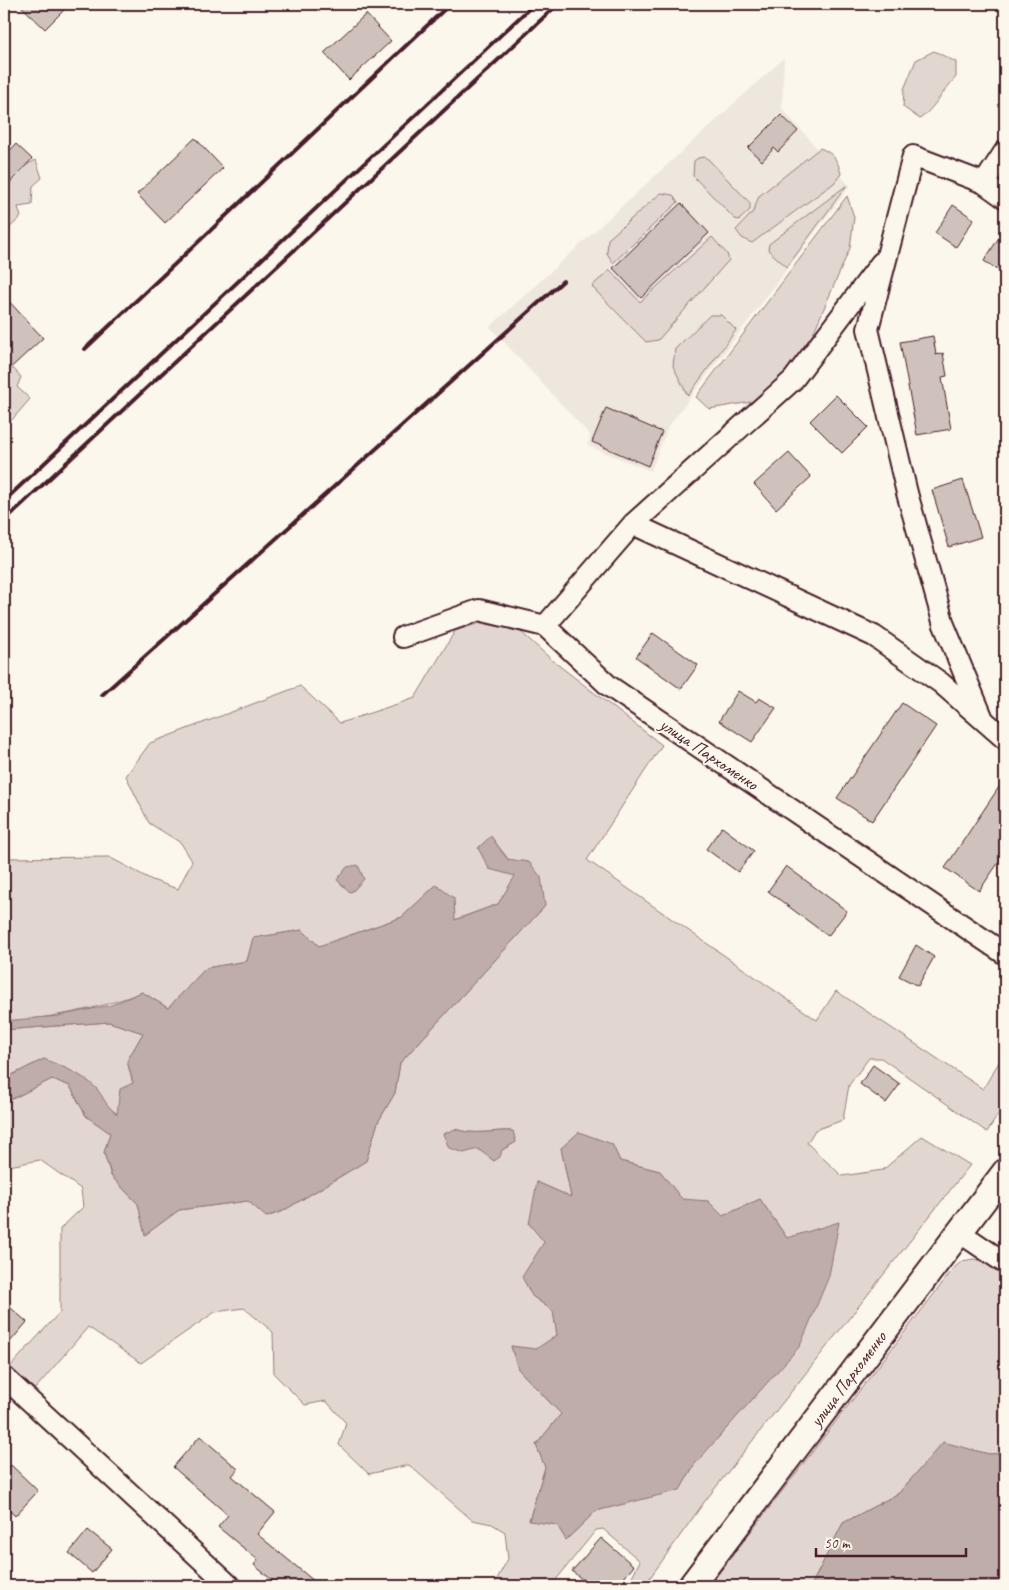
<svg xmlns="http://www.w3.org/2000/svg" width="1009" height="1590" font-family="Caveat,sans-serif">
  <style>
    .built { fill: #eee7de }
    .green { fill: #e2d7d0; stroke: #967b7e; fill-rule: evenodd }
    .water { fill: #bfadaa; stroke: #907477 }
    .building { fill: #cfc2bc; stroke: #4a1f2b }
    .lines { fill: none; stroke-linecap: round; stroke-linejoin: round }
    .minor-casing { stroke: #4a1f2b; stroke-width: 24 }
    .tertiary-casing { stroke: #4a1f2b; stroke-width: 29 }
    .minor { stroke: #fbf7ec; stroke-width: 20 }
    .tertiary { stroke: #fbf7ec; stroke-width: 25 }
    .rail { stroke: #4a1f2b; stroke-width: 4 }
    .labels { text-anchor: middle; stroke-width: 4; stroke-linejoin: round; paint-order: stroke }
    .street-label { font-size: 18px; fill: #4a1f2b; stroke: #fbf7ec }
  </style>
  <rect width="100%" height="100%" fill="#fbf7ec"/>
  <filter id="ink" filterUnits="userSpaceOnUse"><feTurbulence type="fractalNoise" baseFrequency=".02" numOctaves="2"/><feDisplacementMap in="SourceGraphic" scale="10" xChannelSelector="R" yChannelSelector="G"/><feConvolveMatrix kernelMatrix="1 2 1 2 8 2 1 2 1" color-interpolation-filters="sRGB"/></filter>
  <g filter="url(#ink)">
    <path class="built" d="M784,58l-2,50 68,78 -182,241 -17,44 -63,-25 2,-11 -100,-108z"/>
    <path class="green" d="M934,51l22,11v15c-13,14 -21,30 -36,42l-17,-12 1,-18 12,-29z
      M820,148c13,5 18,12 21,26l-7,9 -82,60 -10,-5 -6,-8 17,-18 6,-16z
      M704,157l4,2 42,44v7l-11,10 -4,-1 -42,-43 1,-15 4,-3z
      M36,160l6,18 -9,8 -1,19 -14,2 3,10 -17,16v-56l7,-10 13,-1z
      M847,185l-60,82 -19,-17 1,-6z
      M661,193l12,2 5,7 -65,61 -6,-10 1,-14z
      M847,196l7,21 -4,31 -47,109 -46,44 -48,8 -13,-12z
      M712,237l15,17 2,6 -71,80 -12,2 -52,-53 -2,-3 18,-16 30,32z
      M710,315h11l15,15 -48,66 -15,-30 2,-17z
      M13,368l8,9 -4,10 13,12 -26,30v-51z
      M480,623l39,7 34,31 109,84 -75,115 230,160 19,-29 147,98 22,-37v52l-18,28 -106,-74h-12l-20,27 -6,35 -28,10 -8,13 35,33 41,-6 39,-34 48,29 -265,336 -61,85h-17l13,-25 -37,-32 -7,1 -45,56h-58l15,-27 -3,-27 -13,-8 -20,-4 -63,-55 -40,9 -30,-29 7,-22 -20,-22 -21,4 -31,-31 -1,-42 -29,-24 -29,4 -74,51 -53,-36 -53,62 -26,-21 51,-56v-83l23,-22 -2,-18 -41,-29 -36,7v-64l48,-24 18,7 16,30 24,17 -6,20 7,23 27,28 7,31 34,-25 69,-9 19,16 16,-6 83,-50 12,-39 17,-29 5,-30 145,-157 -54,-69 25,39 -18,28 -44,16 -18,-35 -34,32 -83,29 -17,-16 -49,8 -6,23 -41,7 -38,40 -26,-16c-45,18 -89,25 -137,30l-1,-164 105,-1 43,23 26,9 14,-28 -11,-18 -32,-20 -23,-47 24,-33 150,-57 40,37 75,-25 40,-67zM337,880l21,5 -5,6 -3,1zM455,1129c20,7 37,1 57,2l4,11 -14,8 -8,11zM612,1144l8,17 40,10 22,29 26,1 15,15 37,-17 27,39 52,-15 -159,266 -84,22 -30,29 -9,-15 -28,-5 16,-53 -9,-22 25,-31 -43,-45 -7,-23 25,4 21,-15 -4,-24 -21,-15 12,-54 -7,-60 34,15 -10,-49z
      M109,1022l34,11 -16,28 6,23 -16,30 -13,-11 -7,-13 -53,-31 -40,20v-49z
      M974,1259l10,3 21,15v176l-16,1 -46,-11 -44,50 -56,30 -32,63h-102l245,-318 8,-7z"/>
    <path class="water" d="M491,836l16,23 22,3 12,15 4,29 -145,157 -5,30 -17,29 -12,39 -83,50 -17,6 -18,-16 -69,9 -34,25 -7,-31 -26,-27 -8,-24 6,-20 -24,-17 -16,-30 -18,-7 -48,24v-24l40,-20c19,8 39,15 53,30 8,10 7,15 20,25l3,-25 13,-6 -6,-22 16,-28 -34,-11 -105,8v-9l54,-5 53,-11 31,-13 26,16 38,-40 41,-7 6,-23 49,-8 17,16 83,-29 34,-32 18,13 1,22 43,-16 17,-28 -26,-7 -11,-21z
      M358,865l6,14 -11,12 -3,1 -13,-12 10,-13z
      M455,1129c20,7 38,1 58,2l3,11 -14,8 -2,7 -6,4 -16,-12 -14,4 -15,-5 -6,-14z
      M579,1132l33,12 8,17 40,10 22,28 26,2 15,15 37,-17 27,39 52,-16 -10,54 -29,70 -106,119 -14,25 -84,21 -30,29 -9,-15 -28,-4 16,-54 -9,-22 25,-31 -43,-45 -7,-23 25,3 21,-14 -4,-24 -21,-15 -10,-19 22,-35 -15,-18 8,-42 34,15 -10,-49z
      M943,1442l46,12 16,-1v133h-194l32,-63 56,-30z"/>
    <path class="building" d="M19,4h51l-25,25z
      M366,14l25,27 -42,39 -25,-27z
      M781,115l17,16 -20,21 -4,-4 -12,13 -14,-13z
      M195,138l28,30 -58,55 -28,-29z
      M16,144l16,15 -28,30v-32z
      M681,203l28,30 -68,65 -28,-30z
      M953,205l21,14 -18,28 -21,-14z
      M1005,228v46l-21,-13z
      M4,296l39,42 -39,36z
      M933,336l3,19 7,-2 4,23 -5,1 9,52 -34,6 -17,-93z
      M836,395l32,32 -26,26 -32,-32z
      M606,408l56,24 -14,34 -56,-24z
      M789,453l22,24 -35,32 -22,-25z
      M963,480l18,57 -32,10 -17,-57z
      M653,633l45,32 -17,24 -45,-32z
      M738,691l18,11 3,-4 17,10 -24,34 -33,-21z
      M902,703l34,23 -64,95 -35,-23z
      M1005,778v75l-26,38 -34,-23z
      M722,827l32,24 -16,21 -32,-23z
      M786,866l61,45 -19,25 -60,-45z
      M916,945l18,12 -16,29 -19,-10z
      M873,1065l27,19 -14,19 -26,-19z
      M4,1302l23,20 -23,27z
      M200,1436l38,33 -6,7 43,36 -18,22 63,52h-41l-25,-21 4,-5 -40,-33 10,-12 -55,-48z
      M11,1465l27,26 -23,25 -11,-11v-32z
      M88,1530l24,19 -20,24 -23,-20z
      M601,1538l33,28 -17,20h-27l-18,-15z"/>
    <g class="lines">
      <g class="minor-casing">
        <path id="minor" d="M984,183l21,-32
          M633,524l241,112 67,47 64,56
          M545,626l88,-102 160,-144 88,-117
          M403,637l76,-27 66,16 64,60 396,268
          M983,719l-39,-94 -37,-132 -39,-164 45,-173 71,27 21,15
          M959,1232l46,31
          M4,1377l226,209"/>
      </g>
      <g class="tertiary-casing">
        <path id="tertiary" d="M691,1586l314,-414"/>
      </g>
      <use href="#minor" class="minor"/>
      <use href="#tertiary" class="tertiary"/>
      <path class="rail" d="M85,349l365,-345
        M4,501l530,-497
        M4,521l554,-517
        M102,695l461,-414"/>
    </g>
  </g>
  <g class="labels">
    <g class="street-label">
      <text transform="translate(709 754) rotate(34)" y="6">улица Пархоменко</text>
      <text transform="translate(848 1379) rotate(-53)" y="6">улица Пархоменко</text>
    </g>
  </g>
  <rect width="1009" height="1590" fill="none" stroke="#fbf7ec" stroke-width="20"/>
  <rect x="10" y="10" width="989" height="1570" fill="none" stroke="#4a1f2b" stroke-width="2" filter="url(#ink)"/>
  <path d="M816 1548v8h150v-8" fill="none" stroke="#4a1f2b" stroke-width="2.5"/>
  <text x="824" y="1548" font-size="15" fill="#4a1f2b" stroke="#fbf7ec" stroke-width="4" paint-order="stroke">50 m</text>
</svg>
